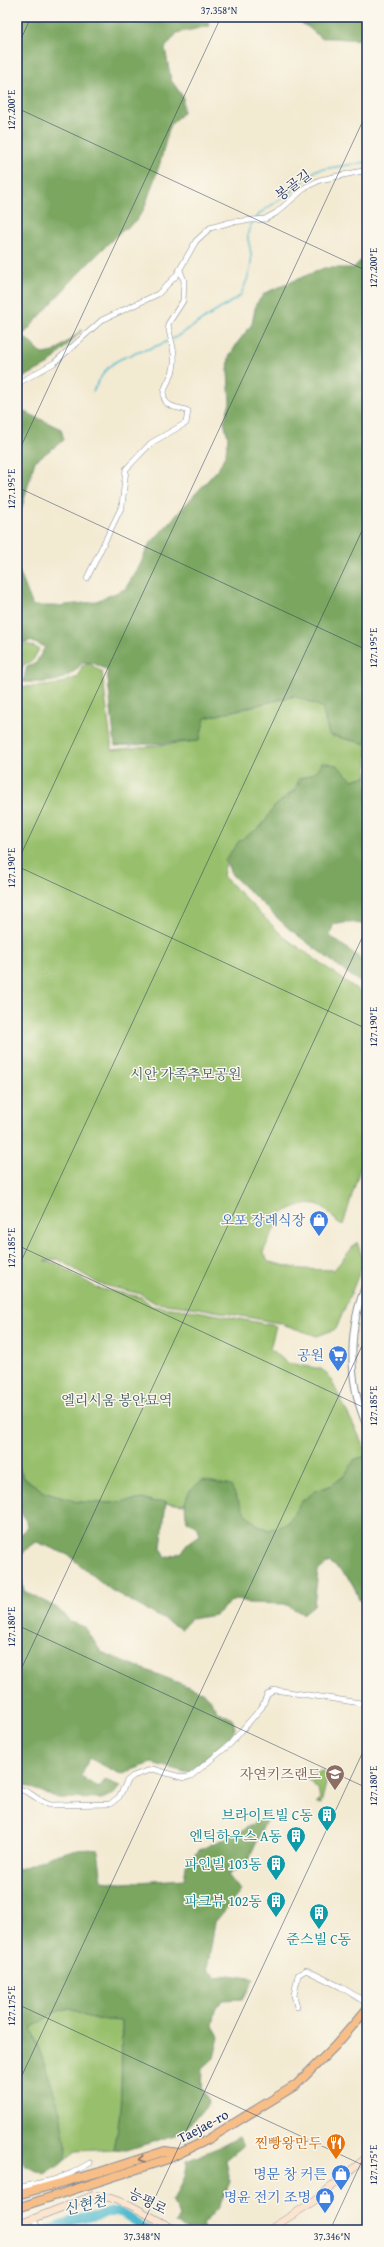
<svg xmlns="http://www.w3.org/2000/svg" width="384" height="2247" font-family="'Gentium Book Plus','Noto Serif KR',serif">
  <style>
    .green { fill: #98c06c; stroke: #5a7865 }
    .forest { fill: #7aa660; stroke: #4a6a5f }
    .lines { fill: none; stroke-linecap: round; stroke-linejoin: round }
    .stream { stroke: #52bbcf; stroke-width: 1.5 }
    .river { stroke: #52bbcf; stroke-width: 9 }
    .minor-casing { stroke: #878c98; stroke-width: 6 }
    .tertiary-casing { stroke: #878c98; stroke-width: 8 }
    .secondary-casing { stroke: #878c98; stroke-width: 8 }
    .trunk-casing { stroke: #878c98; stroke-width: 10 }
    .minor { stroke: #fff; stroke-width: 5 }
    .tertiary { stroke: #fff; stroke-width: 6 }
    .secondary { stroke: #fce5cf; stroke-width: 7 }
    .trunk { stroke: #f7be88; stroke-width: 8 }
    .oneway { stroke: #7e6f71 }
    .ticks { fill: none; stroke: #1b2f5e; stroke-width: 1; stroke-opacity: 0.45 }
    .labels { text-anchor: middle; stroke-width: 3; stroke-linejoin: round; paint-order: stroke }
    .street-label { font-size: 14px; fill: #1b2f5e; stroke: #fbf7ec }
    .park-label { font-size: 14px; fill: #405a62; stroke: #fbf7ec }
    .shop-label { font-size: 14px; fill: #366cbe; stroke: #fbf7ec; text-anchor: end }
    .education-label { font-size: 14px; fill: #785e54; stroke: #fbf7ec; text-anchor: end }
    .culture-label { font-size: 14px; fill: #0d838f; stroke: #fbf7ec; text-anchor: end }
    .food-label { font-size: 14px; fill: #c56008; stroke: #fbf7ec; text-anchor: end }
    .water-label { font-size: 15px; font-style: italic; fill: #2c5980; stroke: #fbf7ec }
    .neatline { fill: none; stroke: #1b2f5e; stroke-width: 1.5 }
    .ticks-label { font-size: 10px; text-anchor: middle; fill: #1b2f5e }
  </style>
  <rect width="100%" height="100%" fill="#fbf7ec"/>
  <filter id="ink" filterUnits="userSpaceOnUse"><feTurbulence type="fractalNoise" baseFrequency=".025" numOctaves="2"/><feDisplacementMap in="SourceGraphic" scale="8" xChannelSelector="R" yChannelSelector="G"/><feConvolveMatrix kernelMatrix="1 2 1 2 8 2 1 2 1" color-interpolation-filters="sRGB"/></filter>
  <filter id="wash" filterUnits="userSpaceOnUse"><feTurbulence type="fractalNoise" baseFrequency=".012" numOctaves="4" result="noise"/><feDisplacementMap in="SourceGraphic" scale="16" xChannelSelector="R" yChannelSelector="G"/><feGaussianBlur stdDeviation="0.9" result="paint"/><feColorMatrix in="noise" values="0 0 0 0 0 0 0 0 0 0 0 0 0 0 0 0 0 1.4 0 .05"/><feComposite in="paint" operator="in"/></filter>
  <g filter="url(#wash)">
    <rect width="100%" height="100%" fill="#f3ead2"/>
    <path class="green" d="M27,644l12,5 -6,11 -10,5 -5,21c24,2 37,0 60,-9l4,-11 8,-2 12,8 10,78 87,-9 6,-23 90,-22 27,11 7,28 38,9v32l-15,4 -15,-15c-15,3 -23,9 -38,14 -3,13 -14,18 -23,27 -6,6 -9,15 -15,20 -21,19 -33,18 -38,50l61,61 78,56v169l-19,63c-9,-3 -12,-12 -19,-17 -13,-10 -30,-1 -42,5l-19,39 6,10 31,7 34,1 23,-28 6,18 -4,14 -23,55 -19,7 -38,-13 -81,-15 -43,-5 -14,-9 -42,-10 -41,-25 -14,2 12,2 41,25 44,9 11,9 45,5 79,15 -6,23 18,14 33,6 7,5 39,78v4l-12,3 -11,17 -12,9 -16,6 -14,10 -15,23 -18,6c-17,-6 -26,-17 -33,-34l-46,-6 -6,15 -29,-3 -10,-3 -36,4 -31,-1 -32,-9 -22,-15 -7,-15v-816z
      M323,1771l5,4 -7,29 -5,-1 4,-4 -2,-10 -12,-11 5,-5z
      M70,2008l23,11 29,2c-2,43 2,86 -8,128l-38,2 -13,11c9,-28 -21,-105 -32,-134l24,-16z"/>
    <path class="forest" d="M17,17h190l2,9 -32,7 -12,15 6,32 12,17v16l-13,12 -10,38 -16,46 -8,12 -18,13 -42,42 -53,59 19,19 12,-2 28,-22 -33,34 -32,17z
      M290,17h77v22c-16,2 -30,-2 -46,-1l-13,-11z
      M367,255v489l-38,-9 -7,-28 -28,-11 -89,22 -6,23 -84,5 -8,-76 -14,-7 -10,-1c-17,21 -33,21 -60,20l4,-15 9,-4 9,-16 -15,-6 -13,4v-79l16,40h24l37,-4 31,-13 14,-22 10,-22 70,-77 7,-15 2,-16 -4,-15 6,-19 -2,-31 1,-15 9,-15 14,-18 4,-20 9,-11 59,-25h29z
      M17,408l44,21 3,11 -29,21 -18,63z
      M322,762l15,3 15,15 15,-4v149l-18,-3 -16,3 -3,11 37,27v13l-5,8 -74,-56 -56,-53 -7,-15 14,-19 23,-15 12,-19 23,-19 2,-9c11,-4 19,-6 23,-17z
      M367,1456v149l-8,-5c-6,-20 -13,-26 -30,-38l-11,9 -4,34 -11,9 -18,-10 -37,-1 -9,-4 -9,3 -15,13 -24,4 -10,10 -70,-39 -43,-35 -31,-13c-10,4 -14,11 -19,20l6,29 33,17 14,14 14,5 16,25 101,40 7,6 9,14 15,7 2,10c-10,19 -30,31 -47,44l-36,-10 -32,11 -31,-16 -8,19 18,11 6,-8 15,6 -5,7 -13,6 -44,-1 -41,-16v-245l10,-8 -1,-8 -9,-15v-43l7,15 22,15 32,9 31,1 36,-4 10,3 11,-1 -5,47 5,10 16,-6 6,-9 12,-8 -2,-7 -11,-7c-4,-22 -2,-28 16,-41l28,6c10,19 16,37 38,44l18,-6 15,-23 14,-10 16,-6 12,-9 11,-17z
      M269,1814l-23,51 -18,10 13,16 -26,31 -8,48 9,7 15,-2 23,4 -11,20 -21,1 -6,9 -3,17 6,10 -5,22 -11,10 -1,21 7,13 -25,30 -57,18 -13,-1c10,-42 7,-85 8,-128l-29,-2 -23,-11 -15,4 -24,16c8,22 46,115 32,134 -3,4 -13,8 -18,12l-19,-8 -9,-8v-291l3,2c25,-10 51,-23 78,-19l4,31 20,2 62,-4 2,-14 13,-15 44,-20z
      M239,2137l4,9 -17,14 4,22 -12,27 -15,16 1,5h-19l-9,-7 4,-6 -3,-10 -6,-6c11,-14 16,-24 16,-41l33,-13z"/>
    <g class="lines">
      <path class="stream" d="M256,219l4,-6 31,-21 25,-22 51,-8
        M173,339l67,-43c5,-10 10,-21 11,-33 3,-16 -10,-25 2,-41
        M93,391c4,-7 9,-17 15,-23 14,-15 43,-17 62,-28"/>
      <path class="river" d="M49,2230l26,-10 42,-9 31,19"/>
    </g>
  </g>
  <g filter="url(#ink)">
    <g class="lines">
      <g class="minor-casing">
        <path id="minor" d="M17,384l37,-21 48,-43 56,-26 18,-18 20,-35 14,-13 21,-6 34,-3 11,-6 30,-26 14,-7 47,-10
          M87,578l35,-72 4,-37 25,-26 35,-20 2,-12c-7,-4 -17,-2 -22,-9 -7,-10 5,-23 7,-32 4,-17 -3,-30 -5,-46l15,-23 1,-20 -4,-11
          M17,1789c12,0 22,14 34,16l59,-1 9,-7 8,-16 6,-5 20,-7 31,9 7,-2 39,-32 32,-37 5,-12 8,-5 92,14
          M297,2007l-3,-12 4,-20 8,-5 35,17 26,16
          M17,2188l36,-8 19,-7 18,-10
          M33,2218l6,12"/>
      </g>
      <g class="tertiary-casing">
        <path id="tertiary" d="M367,1282c-19,44 -20,100 0,144"/>
      </g>
      <g class="secondary-casing">
        <path id="secondary" d="M17,2225l77,-30 16,3 20,7 46,25
          M269,2230l45,-29 53,-44"/>
      </g>
      <g class="trunk-casing">
        <path id="trunk" d="M17,2195l83,-23 65,-21 14,2
          M17,2208l151,-49 39,-19 89,-55 39,-39 32,-37"/>
      </g>
      <use href="#minor" class="minor"/>
      <use href="#tertiary" class="tertiary"/>
      <use href="#secondary" class="secondary"/>
      <use href="#trunk" class="trunk"/>
    </g>
    <defs><path id="oneway-chevron" d="M-2-3.5L2.5 0L-2 3.5" fill="none" stroke-width="1.6" stroke-linecap="round" stroke-linejoin="round"/></defs>
    <use class="oneway" href="#oneway-chevron" transform="translate(142 2159) rotate(162)"/>
  </g>
  <path class="ticks" d="M17,48l14,-31M17,108l350,163M17,455l204,-438M17,487l350,163M17,863l350,-751M17,866l350,163M17,1245l350,164M17,1270l350,-750M17,1625l350,163M17,1678l350,-751M17,2004l350,163M17,2086l350,-751M140,2230l227,-487M330,2230l37,-80"/>
  <defs>
    <g id="shop-pin" transform="scale(1)"><path d="M0 17L-7.5 6A9.5 9.5 0 1 1 7.5 6Z" fill="#3f7fe0" stroke="#fbf7ec"/><path d="M-5-2.5h2.3a2.7 3.5 0 0 1 5.4 0H5L5.5 6h-11ZM-1.5-2.5h3a1.5 2.3 0 0 0-3 0Z" fill="#fff"/></g>
    <g id="supermarket-pin" transform="scale(1)"><path d="M0 17L-7.5 6A9.5 9.5 0 1 1 7.5 6Z" fill="#3f7fe0" stroke="#fbf7ec"/><path d="M-6-5.5h2.5l.6 2H6L4.5 2H-2.5L-4.4-4H-6ZM-1.5 3.2a1.3 1.3 0 1 0 .1 0ZM3 3.2a1.3 1.3 0 1 0 .1 0Z" fill="#fff"/></g>
    <g id="school-pin" transform="scale(1)"><path d="M0 17L-7.5 6A9.5 9.5 0 1 1 7.5 6Z" fill="#8d6e63" stroke="#fbf7ec"/><path d="M0-5L7-2L0 1L-7-2ZM-4 1L0 2.5L4 1V4Q0 6-4 4Z" fill="#fff"/></g>
    <g id="building-pin" transform="scale(1)"><path d="M0 17L-7.5 6A9.5 9.5 0 1 1 7.5 6Z" fill="#0f9aa8" stroke="#fbf7ec"/><path d="M-4-6H4V6H1V3H-1V6H-4ZM-2.5-4.3h1.7v1.8h-1.7ZM.8-4.3h1.7v1.8H.8ZM-2.5-1h1.7V.8h-1.7ZM.8-1h1.7V.8H.8Z" fill="#fff"/></g>
    <g id="restaurant-pin" transform="scale(1)"><path d="M0 17L-7.5 6A9.5 9.5 0 1 1 7.5 6Z" fill="#e8710a" stroke="#fbf7ec"/><path d="M-5-6h1v4h1v-4h1v4h1v-4h1v5L-1.5 .5V6h-2V.5L-5-1ZM5-6V6H3V1.5H1.5Q1.5-4 5-6Z" fill="#fff"/></g>
  </defs>
  <g fill-rule="evenodd">
    <use href="#shop-pin" x="319" y="1220"/>
    <use href="#supermarket-pin" x="338" y="1355"/>
    <use href="#school-pin" x="335" y="1774"/>
    <use href="#building-pin" x="327" y="1815"/>
    <use href="#building-pin" x="296" y="1836"/>
    <use href="#building-pin" x="276" y="1864"/>
    <use href="#building-pin" x="276" y="1901"/>
    <use href="#building-pin" x="319" y="1913"/>
    <use href="#restaurant-pin" x="336" y="2143"/>
    <use href="#shop-pin" x="341" y="2174"/>
    <use href="#shop-pin" x="325" y="2197"/>
  </g>
  <g class="labels">
    <g class="street-label">
      <text transform="translate(293 185) rotate(-37)" y="5">봉골길</text>
      <text transform="translate(203 2126) rotate(-28)" y="5">Taejae-ro</text>
      <text transform="translate(148 2201) rotate(27)" y="5">능평로</text>
    </g>
    <g class="park-label">
      <text x="186" y="1079">시안 가족추모공원</text>
      <text x="117" y="1405">엘리시움 봉안묘역</text>
    </g>
    <g class="shop-label">
      <text x="305" y="1225">오포 장례식장</text>
      <text x="324" y="1360">공원</text>
      <text x="327" y="2179">명문 창 커튼</text>
      <text x="311" y="2202">명윤 전기 조명</text>
    </g>
    <g class="education-label">
      <text x="321" y="1779">자연키즈랜드</text>
    </g>
    <g class="culture-label">
      <text x="313" y="1820">브라이트빌 C동</text>
      <text x="282" y="1841">엔틱하우스 A동</text>
      <text x="262" y="1869">파인빌 103동</text>
      <text x="262" y="1906">파크뷰 102동</text>
      <text x="319" y="1944" text-anchor="middle">준스빌 C동</text>
    </g>
    <g class="food-label">
      <text x="322" y="2148">찐빵왕만두</text>
    </g>
    <g class="water-label">
      <text transform="translate(85 2205) rotate(-14)" y="5">신현천</text>
    </g>
  </g>
  <rect width="384" height="2247" fill="none" stroke="#fbf7ec" stroke-width="44"/>
  <rect x="22" y="22" width="340" height="2203" class="neatline"/>
  <g class="ticks-label">
    <text x="219" y="14">37.358°N</text>
    <text transform="translate(11 110) rotate(-90)" y="4">127.200°E</text>
    <text transform="translate(373 268) rotate(-90)" y="4">127.200°E</text>
    <text transform="translate(11 489) rotate(-90)" y="4">127.195°E</text>
    <text transform="translate(373 648) rotate(-90)" y="4">127.195°E</text>
    <text transform="translate(11 868) rotate(-90)" y="4">127.190°E</text>
    <text transform="translate(373 1027) rotate(-90)" y="4">127.190°E</text>
    <text transform="translate(11 1248) rotate(-90)" y="4">127.185°E</text>
    <text transform="translate(373 1406) rotate(-90)" y="4">127.185°E</text>
    <text transform="translate(11 1627) rotate(-90)" y="4">127.180°E</text>
    <text transform="translate(373 1786) rotate(-90)" y="4">127.180°E</text>
    <text transform="translate(11 2006) rotate(-90)" y="4">127.175°E</text>
    <text transform="translate(373 2165) rotate(-90)" y="4">127.175°E</text>
    <text x="142" y="2240">37.348°N</text>
    <text x="332" y="2240">37.346°N</text>
  </g>
</svg>
